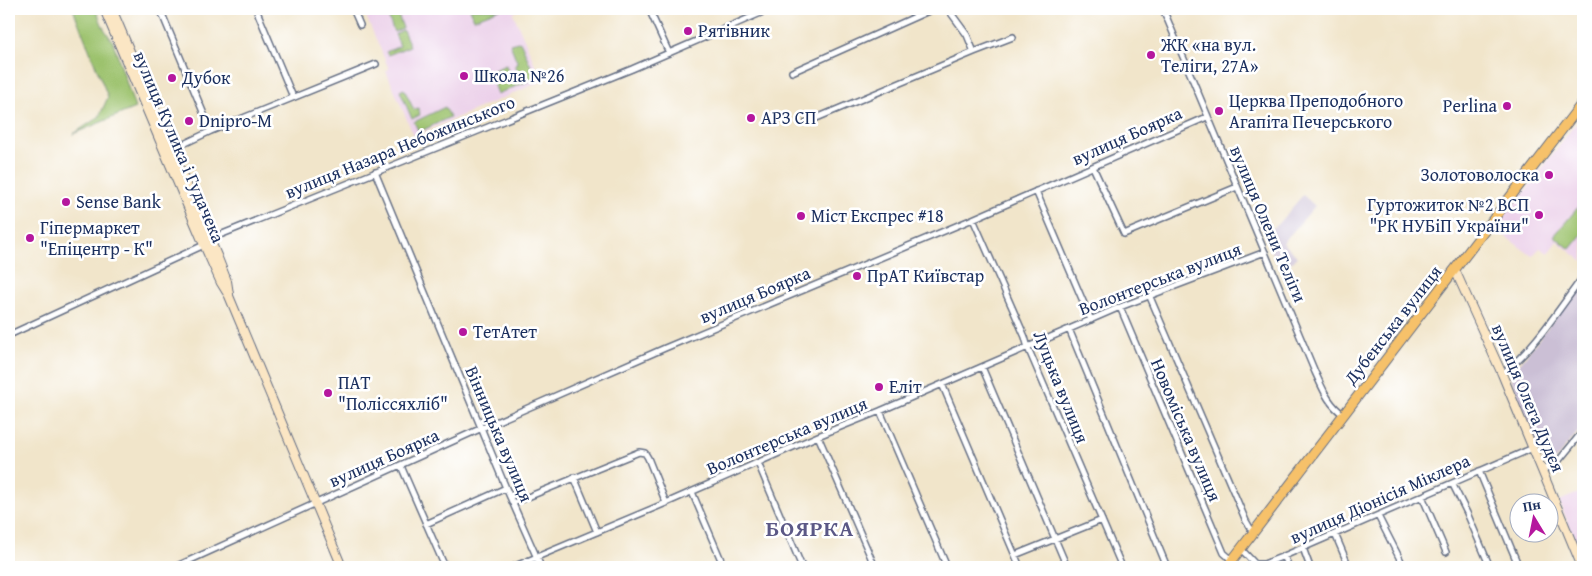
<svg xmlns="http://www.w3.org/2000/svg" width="1592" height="576" font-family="'Gentium Book Plus',serif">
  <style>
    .built { fill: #ecd1ea }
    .industrial { fill: #cbbfd5 }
    .green { fill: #9cc26d; stroke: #5c7866 }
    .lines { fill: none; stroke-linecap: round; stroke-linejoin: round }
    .street-casing { stroke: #666f84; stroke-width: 8 }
    .secondary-casing { stroke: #666f84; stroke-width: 10 }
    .primary-casing { stroke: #666f84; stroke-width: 11 }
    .street { stroke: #fff; stroke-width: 5 }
    .secondary { stroke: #fbe6c4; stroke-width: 8 }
    .primary { stroke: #f6c16b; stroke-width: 9 }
    .poi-dot { fill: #b5179e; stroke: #fff; stroke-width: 2 }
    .labels { text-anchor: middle; stroke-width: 5; stroke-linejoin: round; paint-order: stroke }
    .poi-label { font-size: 18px; fill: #1b2f5e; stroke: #fff; text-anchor: start }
    .street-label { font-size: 18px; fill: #1b2f5e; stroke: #fff }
    .district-label { font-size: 22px; font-weight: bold; letter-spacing: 1px; fill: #5b5886; stroke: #fff }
  </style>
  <rect width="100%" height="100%" fill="#fff"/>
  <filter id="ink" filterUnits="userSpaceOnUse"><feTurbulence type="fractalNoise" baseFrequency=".02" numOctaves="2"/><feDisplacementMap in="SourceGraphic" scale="10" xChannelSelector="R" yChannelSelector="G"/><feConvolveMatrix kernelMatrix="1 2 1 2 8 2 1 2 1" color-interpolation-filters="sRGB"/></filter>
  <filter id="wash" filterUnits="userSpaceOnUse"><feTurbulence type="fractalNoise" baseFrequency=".0096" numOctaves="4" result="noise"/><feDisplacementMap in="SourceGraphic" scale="20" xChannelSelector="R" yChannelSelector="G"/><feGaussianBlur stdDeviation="1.12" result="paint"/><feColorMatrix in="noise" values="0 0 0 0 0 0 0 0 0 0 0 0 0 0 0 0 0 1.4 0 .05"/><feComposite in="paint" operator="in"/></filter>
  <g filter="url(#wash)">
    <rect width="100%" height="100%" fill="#f1e5ca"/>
    <path class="built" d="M363,9h158l-8,4 29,68 -128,55 -28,-65 3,-2z
      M1575,124l8,6v132l-26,-21 -9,12 -8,-5 -8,8 -38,-28 16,-21 8,-6z
      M1583,491v68l-24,-58z"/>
    <path class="industrial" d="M1303,195l12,11 -32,37 14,13 -3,5 -15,7 -15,-34 12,-8z
      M1583,282v144l-29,35 -7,1 -4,-2 -33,-84z"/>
    <path class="green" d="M73,9h23l7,18 10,15 22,66 -62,26 26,-17 9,-20z
      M385,9h20l-8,3 6,16 -9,4z
      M470,9h30l-26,10z
      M403,30l7,16 -22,9 -2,-3 14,-6 -5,-12z
      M518,42l3,1 15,35 -39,16 -8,-22 17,-7 6,17 9,-3 -6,-14 3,-1 -8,-20z
      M404,89l10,21 4,-2 2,7 -8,4 -12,-28z
      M445,107l5,10 -31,15 -5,-10z
      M1580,205l3,3v25l-13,16 -16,-13z"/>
  </g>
  <g filter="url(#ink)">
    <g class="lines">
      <g class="street-casing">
        <path id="street" d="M160,9l51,122
          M256,9l37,88
          M353,9l7,16
          M649,9l20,44
          M948,9l19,26 7,17
          M1163,9l152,363c8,17 13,32 29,43
          M792,72l141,-63
          M807,122l167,-70 39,-15
          M171,150l40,-19 165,-67
          M1093,167l31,67 113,-47
          M375,172l131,316 35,79
          M1036,191l55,129
          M973,219l52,118 3,11 94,219
          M1150,297l96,224 7,12
          M1120,307l104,246 8,7
          M1069,329l98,238
          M9,335l195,-90 16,-10 412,-166 138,-60
          M982,367l85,200
          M1502,374c33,-26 56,-64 81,-97
          M942,384l78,183
          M880,411l67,156
          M818,436l57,131
          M758,463l44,104
          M401,466l44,101
          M1542,470l14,-6 27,-33
          M1479,471l40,96
          M574,477l23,55
          M1452,483l15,30 23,54
          M692,492l32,75
          M1422,496l24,56
          M513,503l126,-51 6,1 3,5 18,45
          M1378,516l26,51
          M426,524l80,-36
          M1335,534l14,33
          M1303,548l7,19
          M1241,549l17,18
          M1015,555l87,-35
          M1284,556l5,11
          M1257,564h7l20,-8 249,-108
          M175,567l307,-139 183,-80 303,-127 239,-104
          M513,567l153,-64 152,-67 62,-25 240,-104 145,-55"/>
      </g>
      <g class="secondary-casing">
        <path id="secondary" d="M104,9l100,236 17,38 8,13 113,271
          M112,9l106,249 9,23 2,13
          M1455,270l47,104 80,193"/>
      </g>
      <g class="primary-casing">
        <path id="primary" d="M1227,567l356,-465"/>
      </g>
      <use href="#street" class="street"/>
      <use href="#secondary" class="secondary"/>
      <use href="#primary" class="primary"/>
    </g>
  </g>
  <g class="poi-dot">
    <circle cx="688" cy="31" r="5"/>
    <circle cx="1151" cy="55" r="5"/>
    <circle cx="464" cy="76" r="5"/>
    <circle cx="172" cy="78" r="5"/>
    <circle cx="1507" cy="106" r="5"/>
    <circle cx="1219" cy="111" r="5"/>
    <circle cx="751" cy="118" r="5"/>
    <circle cx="189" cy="121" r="5"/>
    <circle cx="1549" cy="175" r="5"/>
    <circle cx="66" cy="202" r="5"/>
    <circle cx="1539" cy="215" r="5"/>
    <circle cx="801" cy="216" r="5"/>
    <circle cx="30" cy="238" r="5"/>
    <circle cx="857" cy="276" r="5"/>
    <circle cx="463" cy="332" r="5"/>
    <circle cx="879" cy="387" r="5"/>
    <circle cx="328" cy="393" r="5"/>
  </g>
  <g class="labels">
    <g class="poi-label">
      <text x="698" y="37">Рятівник</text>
      <text x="1161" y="51">ЖК «на вул.<tspan x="1161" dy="21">Теліги, 27А»</tspan></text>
      <text x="474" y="82">Школа №26</text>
      <text x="182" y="84">Дубок</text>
      <text x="1229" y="107">Церква Преподобного<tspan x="1229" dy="21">Агапіта Печерського</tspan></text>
      <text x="1497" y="112" text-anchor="end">Perlina</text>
      <text x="761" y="124">АРЗ СП</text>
      <text x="199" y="127">Dnipro-M</text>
      <text x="1539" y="181" text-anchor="end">Золотоволоска</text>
      <text x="76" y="208">Sense Bank</text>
      <text x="1529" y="211" text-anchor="end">Гуртожиток №2 ВСП<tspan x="1529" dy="21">"РК НУБіП України"</tspan></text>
      <text x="811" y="222">Міст Експрес #18</text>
      <text x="40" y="234">Гіпермаркет<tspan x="40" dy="21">"Епіцентр - К"</tspan></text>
      <text x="867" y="282">ПрАТ Київстар</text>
      <text x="473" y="338">ТетАтет</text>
      <text x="338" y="389">ПАТ<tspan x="338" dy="21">"Поліссяхліб"</tspan></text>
      <text x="889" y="393">Еліт</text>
    </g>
    <g class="street-label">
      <text transform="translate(1127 136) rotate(-24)" y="6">вулиця Боярка</text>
      <text transform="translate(179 147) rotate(67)" y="6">вулиця Кулика і Гудачека</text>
      <text transform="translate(400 147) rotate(-22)" y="6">вулиця Назара Небожинського</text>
      <text transform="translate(1268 224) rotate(67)" y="6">вулиця Олени Теліги</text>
      <text transform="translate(1160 279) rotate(-21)" y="6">Волонтерська вулиця</text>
      <text transform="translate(755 295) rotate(-23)" y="6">вулиця Боярка</text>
      <text transform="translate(1393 325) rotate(-52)" y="6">Дубенська вулиця</text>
      <text transform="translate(1061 387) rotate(68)" y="6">Луцька вулиця</text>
      <text transform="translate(1528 398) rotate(67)" y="6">вулиця Олега Дудєя</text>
      <text transform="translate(1186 430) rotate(67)" y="6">Новоміська вулиця</text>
      <text transform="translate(499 434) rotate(67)" y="6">Вінницька вулиця</text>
      <text transform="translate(787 436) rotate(-23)" y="6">Волонтерська вулиця</text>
      <text transform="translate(384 458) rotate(-24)" y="6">вулиця Боярка</text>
      <text transform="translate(1380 499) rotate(-24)" y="6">вулиця Діонісія Міклера</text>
    </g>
    <g class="district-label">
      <text x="810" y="536">БОЯРКА</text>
    </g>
  </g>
  <rect width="1592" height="576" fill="none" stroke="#fff" stroke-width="30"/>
  <g transform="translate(1534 518) rotate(350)"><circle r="24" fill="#ffffff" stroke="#a4acbf"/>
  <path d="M0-4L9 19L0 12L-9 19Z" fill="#b5179e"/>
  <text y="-8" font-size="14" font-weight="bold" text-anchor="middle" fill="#1b2f5e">Пн</text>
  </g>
</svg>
